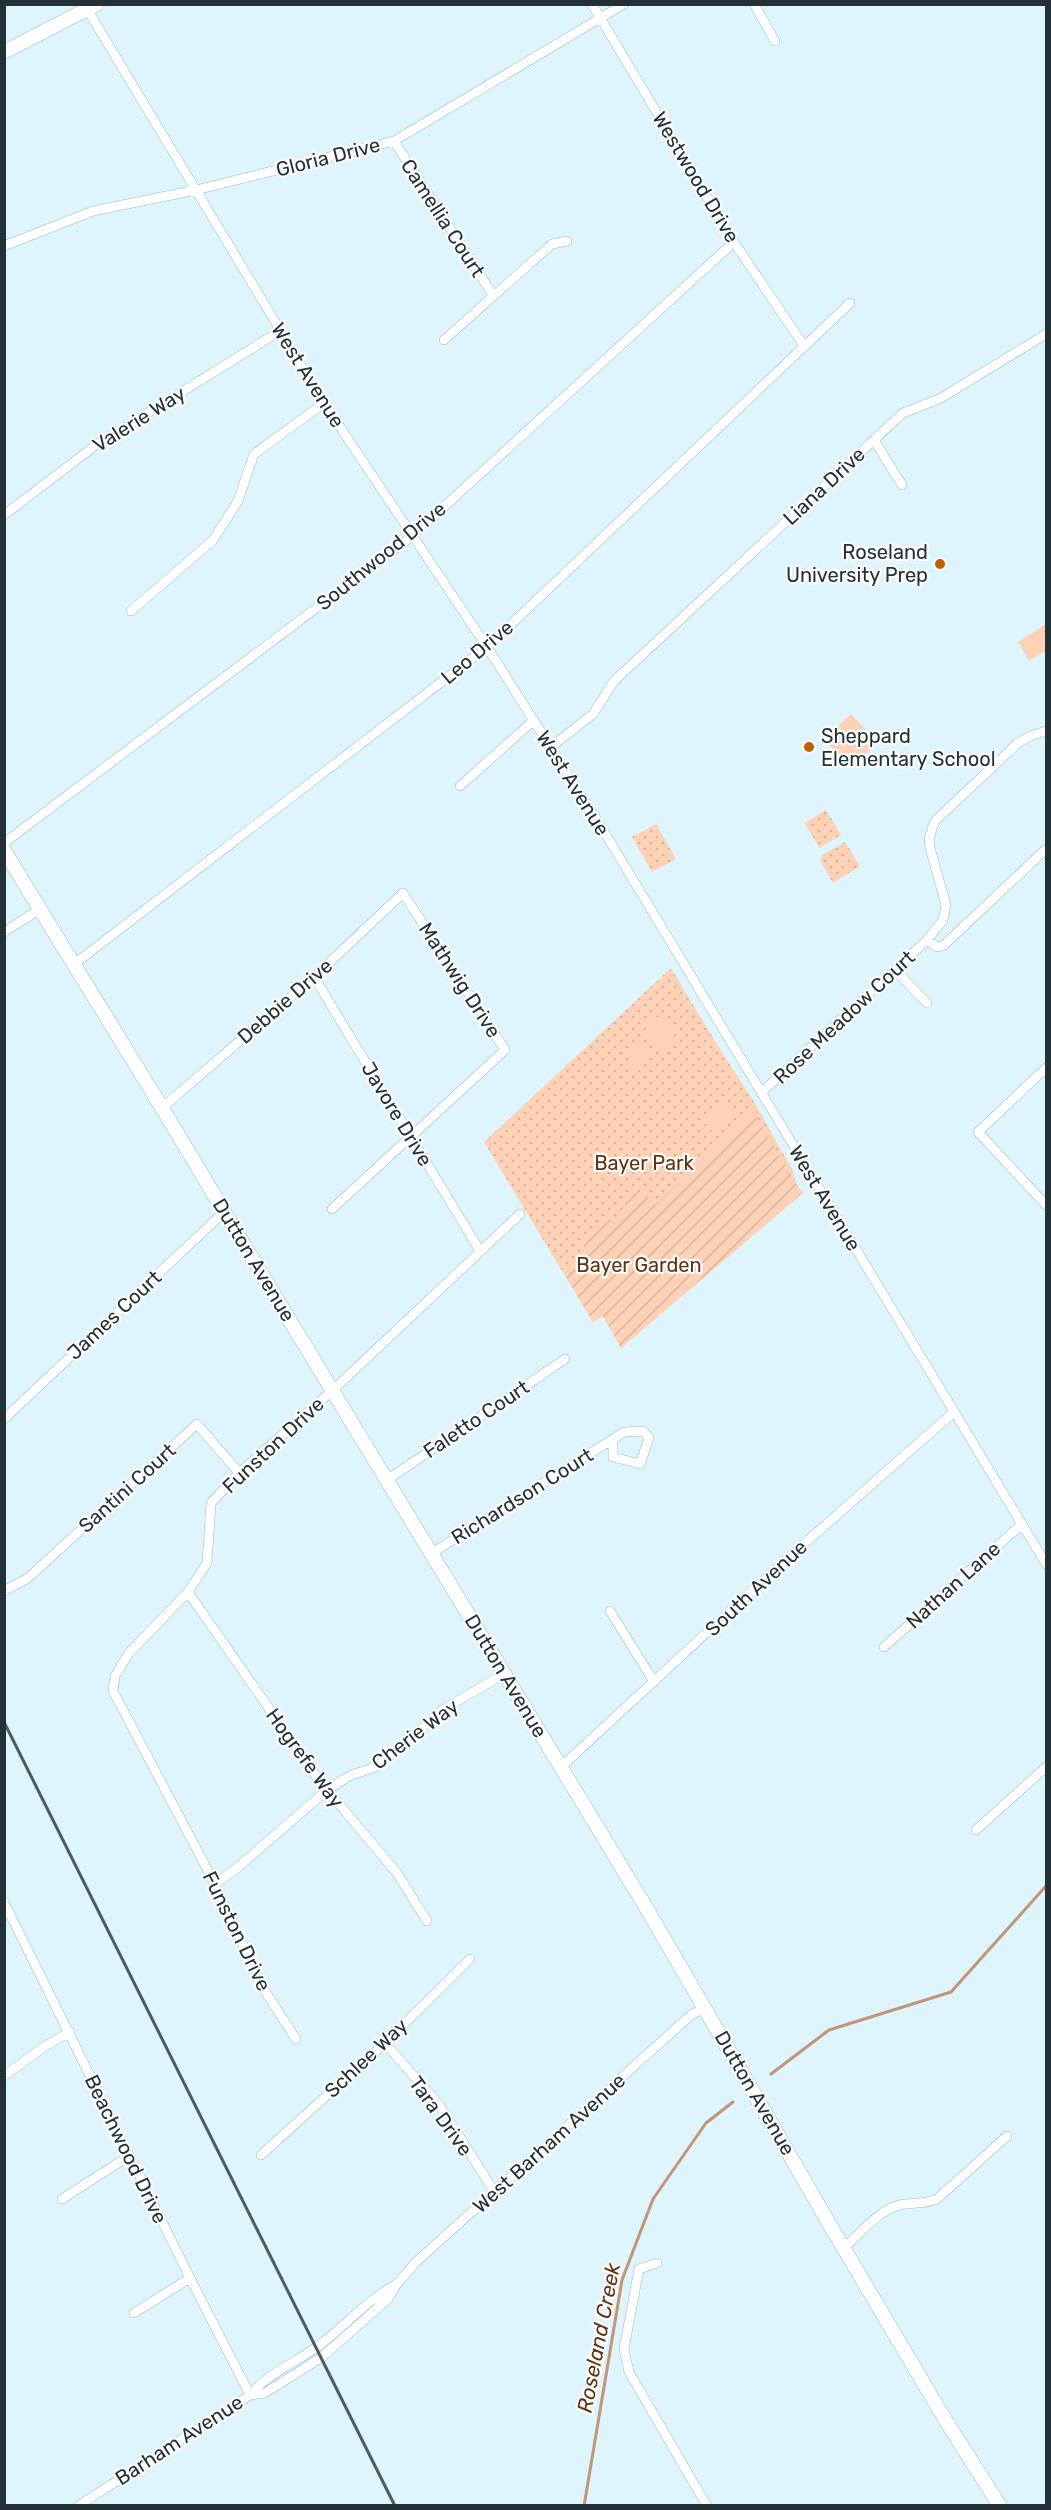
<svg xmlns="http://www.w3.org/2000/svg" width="1051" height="2510" font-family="Rubik,sans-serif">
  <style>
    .park { fill: url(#park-dots) }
    .garden { fill: url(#garden-furrows) }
    .pitch { fill: #fdd2b6 }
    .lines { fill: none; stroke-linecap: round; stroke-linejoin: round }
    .stream { stroke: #c19578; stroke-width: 3 }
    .street-casing { stroke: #97bcca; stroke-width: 10 }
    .secondary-casing { stroke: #97bcca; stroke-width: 15 }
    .street { stroke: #fff; stroke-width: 9 }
    .secondary { stroke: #fff; stroke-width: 14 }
    .rail { stroke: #4b5c61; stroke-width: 3 }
    .poi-dot { fill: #bb6005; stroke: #fdfdfd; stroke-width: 2 }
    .labels { text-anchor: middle; stroke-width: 4.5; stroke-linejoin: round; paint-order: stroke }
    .street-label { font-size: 20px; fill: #223136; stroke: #fdfdfd }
    .poi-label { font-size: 20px; fill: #223136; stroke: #fdfdfd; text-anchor: end }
    .park-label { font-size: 20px; fill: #5e3310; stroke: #fdfdfd }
    .water-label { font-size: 21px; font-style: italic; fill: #603412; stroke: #fdfdfd }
  </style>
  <defs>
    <pattern id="park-dots" width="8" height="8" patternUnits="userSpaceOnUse" patternTransform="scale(1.5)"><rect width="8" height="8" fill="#fdd2b6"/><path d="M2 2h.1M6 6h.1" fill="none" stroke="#d9b59d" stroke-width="1.8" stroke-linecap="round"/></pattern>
    <pattern id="garden-furrows" width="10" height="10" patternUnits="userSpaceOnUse" patternTransform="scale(1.5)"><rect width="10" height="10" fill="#fdd2b6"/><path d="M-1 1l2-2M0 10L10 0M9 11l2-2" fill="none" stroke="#d9b59d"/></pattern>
  </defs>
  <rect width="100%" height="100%" fill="#def5fd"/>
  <path class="park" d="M826,810l15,25 -21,13 -16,-25z
    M656,824l20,35 -24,13 -20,-35z
    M845,842l15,24 -27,17 -12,-21 1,-7z
    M671,968c26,44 52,87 80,129 15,24 27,50 42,73l2,11 8,12 -182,155 -18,-32 -10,6 -109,-180z"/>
  <path class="garden" d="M753,1112l49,81 -181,155 -18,-32 -10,6 -29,-49 24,-20 -4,-6 2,-10 30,-20 17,-22 10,-5 12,15z"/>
  <path class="pitch" d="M1046,624v26l-17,11 -11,-19z
    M851,714l27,29 -28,25 -26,-29z
    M657,1017l11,3 7,11 -2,14 -8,5 -10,-4 -10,-15 3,-9z
    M642,1044l5,1 8,9 -17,17h-3l-6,-8 -1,-9z
    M725,1103l10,10 -21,21 -10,-11 9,-12z"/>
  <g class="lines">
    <path class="stream" d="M771,2074l58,-44 122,-38 95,-106
      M584,2506l38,-226 31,-81 53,-76 27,-21"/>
    <g class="street-casing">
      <path id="street" d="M592,4l142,238 70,104
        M754,4l21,37
        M87,9l237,394 163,244 110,173 449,744
        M394,141l99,154
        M4,246l89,-35 103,-21 198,-49 230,-137
        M444,340l108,-96 15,-3
        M874,440l28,45
        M4,515l92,-70 184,-114
        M131,611l82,-71 25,-39 16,-47 70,-51
        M551,747l42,-33 21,-33 289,-268 38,-15 105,-64
        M460,786l74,-66
        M4,843l408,-307 322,-294
        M4,932l36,-23
        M927,940l10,7 7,-2 102,-96
        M73,965l414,-318 363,-344
        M895,970l32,33
        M314,977l166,274
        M1046,1068l-68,64 68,73
        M761,1093l166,-153 16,-20 3,-15 -16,-57 -1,-9 4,-13 3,-6 82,-77 12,-7 16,-5
        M163,1107l151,-130 89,-84 102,157 -173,159
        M4,1419l220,-207
        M387,1480l178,-121
        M432,1553l181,-114 11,-7 19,-1 6,7 -9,26 -27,-7v-18
        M4,1591l24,-13 169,-154 42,49
        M188,1592l130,187 79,94 30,48
        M610,1611l44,71
        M884,1647l138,-123
        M561,1767l220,-203 173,-152
        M976,1830l70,-63
        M215,1884l22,-16 89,-77 23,-15 29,-10 66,-57 61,-36
        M4,1902l186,376 60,117
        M296,2039l-33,-51 -48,-104 -102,-193 2,-15 14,-23 59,-61 19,-29 4,-60 28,-30 94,-83 187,-176
        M385,2043l55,63 54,85
        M4,2076l41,-30 25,-14
        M261,2155l124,-112 85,-84
        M62,2199l67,-43
        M844,2248c16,-14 34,-38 56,-43 14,-3 22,0 37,-6l70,-63
        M657,2263l-18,6 -15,80 5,23 78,134
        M134,2313l56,-35
        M250,2395l15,-2 57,-36 66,-58 9,-15 19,-22 275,-247 15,-8
        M78,2506l172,-111c18,-22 46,-32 68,-49 26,-19 48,-45 77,-61"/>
    </g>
    <g class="secondary-casing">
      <path id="secondary" d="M4,52l93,-48
        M4,850c73,121 149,240 220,362l423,697 183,316 116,196 54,85"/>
    </g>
    <use href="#street" class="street"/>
    <use href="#secondary" class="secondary"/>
    <path class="rail" d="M4,1722l391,784"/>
  </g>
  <g class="poi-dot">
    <circle cx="940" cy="564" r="6"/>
    <circle cx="809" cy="747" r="6"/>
  </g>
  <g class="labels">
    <g class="street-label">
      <text transform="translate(328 157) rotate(-14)" y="7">Gloria Drive</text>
      <text transform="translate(696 177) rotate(59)" y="7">Westwood Drive</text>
      <text transform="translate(443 218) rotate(57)" y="7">Camellia Court</text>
      <text transform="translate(308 375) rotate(58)" y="7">West Avenue</text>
      <text transform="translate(139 419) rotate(-32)" y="7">Valerie Way</text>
      <text transform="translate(824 486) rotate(-43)" y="7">Liana Drive</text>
      <text transform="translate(381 556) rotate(-39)" y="7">Southwood Drive</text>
      <text transform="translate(477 652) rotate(-40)" y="7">Leo Drive</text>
      <text transform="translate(573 783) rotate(58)" y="7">West Avenue</text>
      <text transform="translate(460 980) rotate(57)" y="7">Mathwig Drive</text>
      <text transform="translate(285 1001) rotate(-41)" y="7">Debbie Drive</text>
      <text transform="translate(844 1017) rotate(-43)" y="7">Rose Meadow Court</text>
      <text transform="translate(397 1114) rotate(59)" y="7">Javore Drive</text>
      <text transform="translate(825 1198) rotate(59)" y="7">West Avenue</text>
      <text transform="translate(254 1260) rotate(59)" y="7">Dutton Avenue</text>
      <text transform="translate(114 1315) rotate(-43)" y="7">James Court</text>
      <text transform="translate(476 1419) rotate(-34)" y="7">Faletto Court</text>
      <text transform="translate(273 1445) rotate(-43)" y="7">Funston Drive</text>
      <text transform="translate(127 1488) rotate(-42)" y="7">Santini Court</text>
      <text transform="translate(522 1496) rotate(-32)" y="7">Richardson Court</text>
      <text transform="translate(953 1585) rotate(-42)" y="7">Nathan Lane</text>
      <text transform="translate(756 1588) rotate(-43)" y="7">South Avenue</text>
      <text transform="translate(506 1676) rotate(59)" y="7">Dutton Avenue</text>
      <text transform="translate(415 1734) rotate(-37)" y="7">Cherie Way</text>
      <text transform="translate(305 1758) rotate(54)" y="7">Hogrefe Way</text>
      <text transform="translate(237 1931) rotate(64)" y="7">Funston Drive</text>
      <text transform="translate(366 2058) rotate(-43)" y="7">Schlee Way</text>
      <text transform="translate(755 2093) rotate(60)" y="7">Dutton Avenue</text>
      <text transform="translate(441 2116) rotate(54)" y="7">Tara Drive</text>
      <text transform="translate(549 2143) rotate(-42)" y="7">West Barham Avenue</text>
      <text transform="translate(126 2149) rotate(64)" y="7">Beachwood Drive</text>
      <text transform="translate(179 2440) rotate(-33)" y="7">Barham Avenue</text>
    </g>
    <g class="poi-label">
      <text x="928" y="559">Roseland<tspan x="928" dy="23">University Prep</tspan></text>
      <text x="821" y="743" text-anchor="start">Sheppard<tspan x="821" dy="23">Elementary School</tspan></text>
    </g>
    <g class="park-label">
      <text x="644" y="1170">Bayer Park</text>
      <text x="639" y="1272">Bayer Garden</text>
    </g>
    <g class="water-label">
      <text transform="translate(599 2338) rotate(-79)" y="7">Roseland Creek</text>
    </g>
  </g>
  <rect width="1051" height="2510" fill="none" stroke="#223136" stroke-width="12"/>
</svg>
